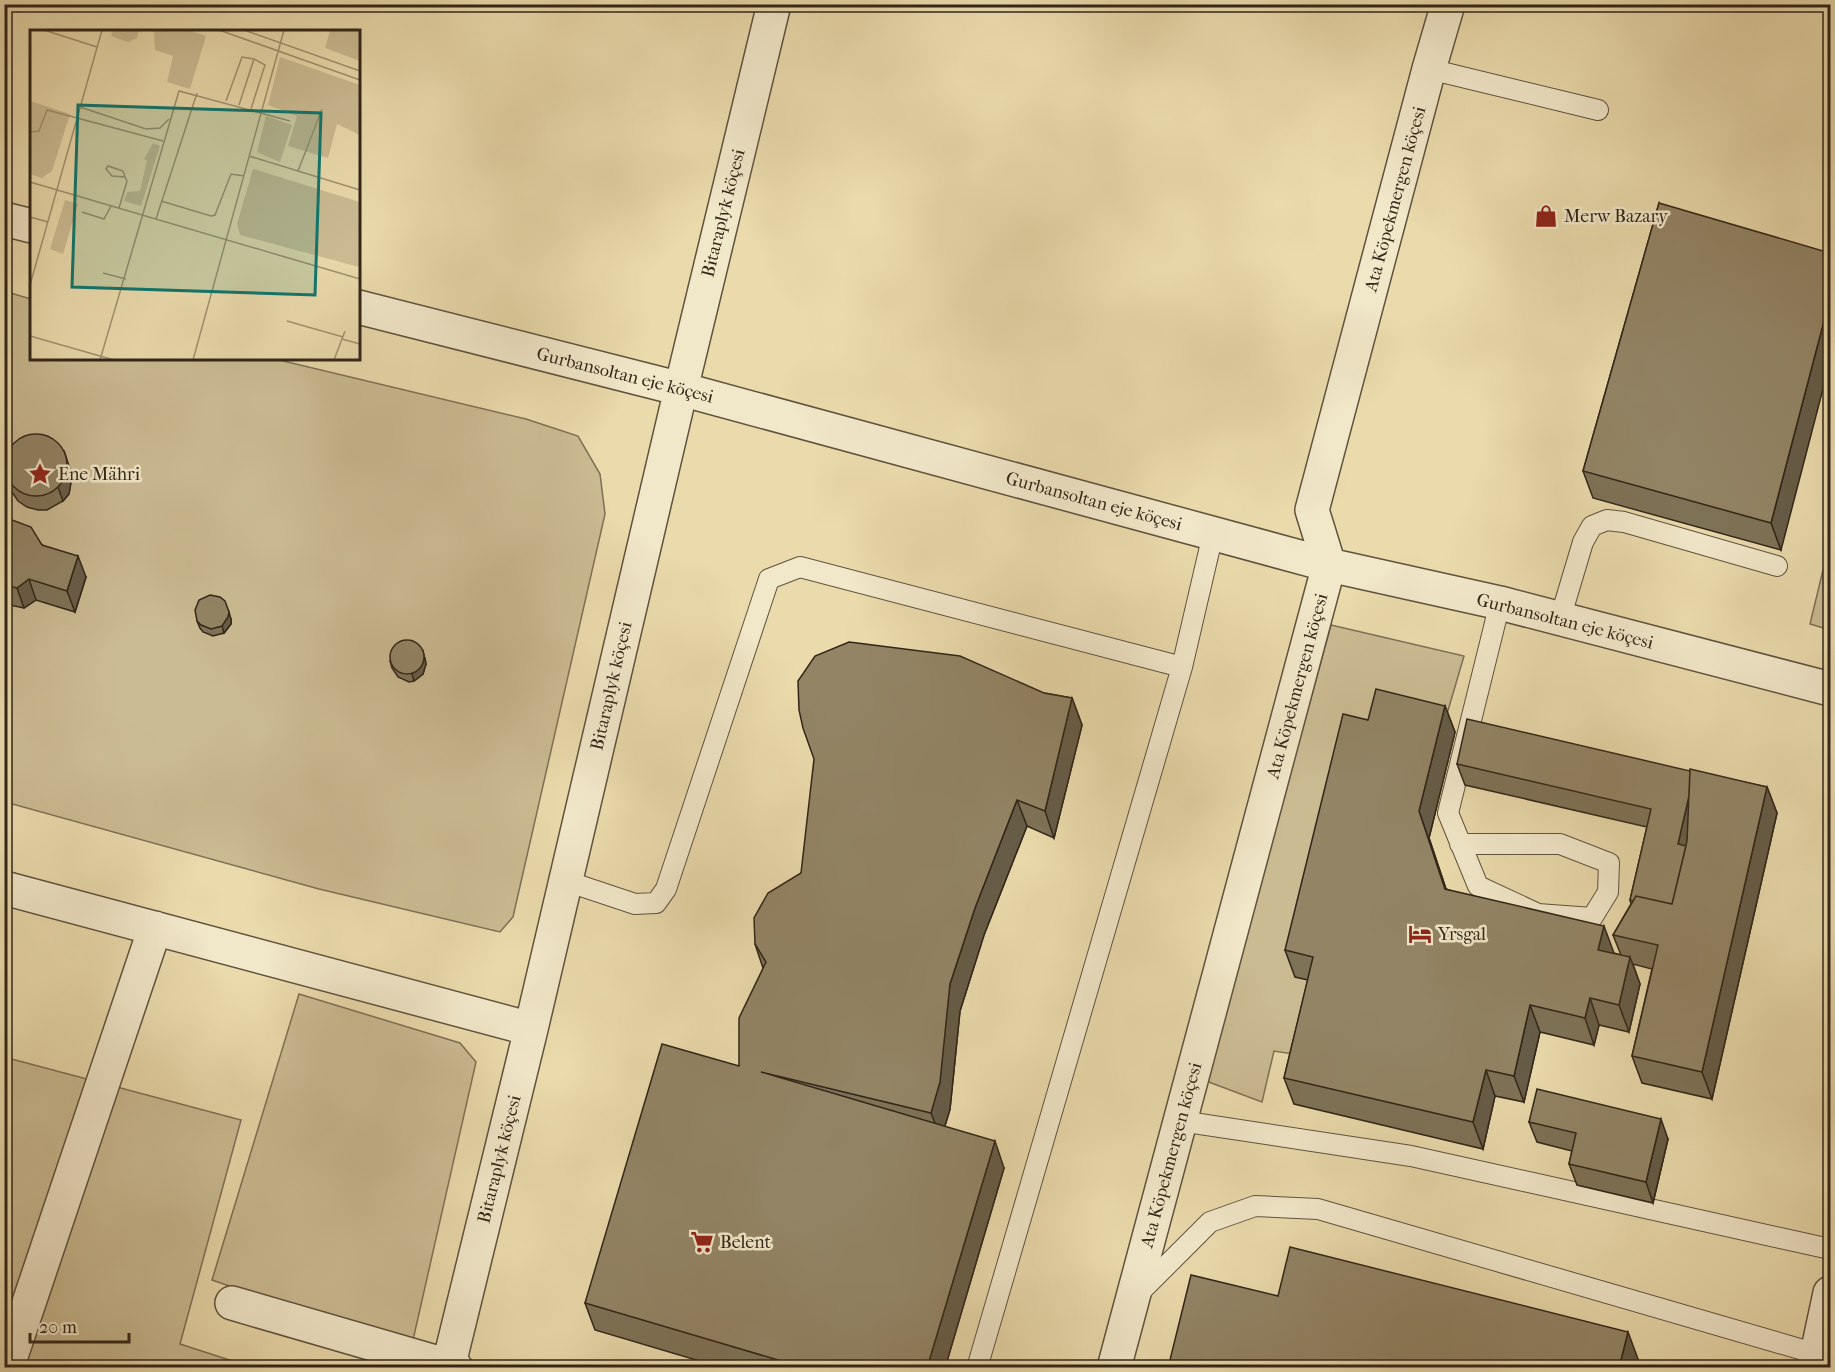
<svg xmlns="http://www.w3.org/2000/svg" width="1835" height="1372" font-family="'IM FELL French Canon',serif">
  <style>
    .green { fill: #cbbb93; stroke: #7e7056; stroke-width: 1.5 }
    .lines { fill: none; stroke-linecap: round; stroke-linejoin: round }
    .lane-casing { stroke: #60533d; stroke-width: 22 }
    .street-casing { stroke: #60533d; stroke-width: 36 }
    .lane { stroke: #f1e7c9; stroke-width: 20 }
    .street { stroke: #f1e7c9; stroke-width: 33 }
    .wall { fill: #7e7257; stroke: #322618; stroke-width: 1.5 }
    .shaded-wall { fill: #665c47; stroke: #322618; stroke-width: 1.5 }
    .building { fill: #928465; stroke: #322618; stroke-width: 1.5 }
    .labels { text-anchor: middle; stroke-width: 5; stroke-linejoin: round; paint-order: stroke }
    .street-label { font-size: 18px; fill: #322618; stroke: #f1e7c9 }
    .poi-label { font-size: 18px; fill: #322618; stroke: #f1e7c9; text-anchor: start }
    .inset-road { fill: none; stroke: #a09271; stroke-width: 1.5 }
    .view { fill: #0f766e; fill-opacity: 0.15; stroke: #0f766e; stroke-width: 3 }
    .inset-edge { fill: none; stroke: #322618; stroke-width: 3 }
  </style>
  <rect width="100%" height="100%" fill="#eadaac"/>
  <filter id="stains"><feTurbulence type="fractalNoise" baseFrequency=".00333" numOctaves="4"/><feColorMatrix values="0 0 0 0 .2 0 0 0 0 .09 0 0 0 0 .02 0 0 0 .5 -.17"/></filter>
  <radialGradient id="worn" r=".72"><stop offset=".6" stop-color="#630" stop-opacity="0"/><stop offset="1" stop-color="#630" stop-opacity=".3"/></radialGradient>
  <path class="green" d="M4,291l27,8 1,59 243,1 251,60 52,17 22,38 5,40 -92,403 -13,15 -181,-43 -314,-87z
    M1830,541v89l-20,-6z
    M1331,625l133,31 -22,75 -119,253 -24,71 -25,-4 -12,51 -56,-21z
    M299,994l161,49 16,19 -63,278 -20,3 -181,-63z
    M4,1057l237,63 -61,224 71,23h-246z"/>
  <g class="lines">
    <g class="lane-casing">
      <path id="lane" d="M1429,69l169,41
        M1560,619l23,-77 9,-16 15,-6 17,2 153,44
        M1460,844h100l49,19 -1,29 -16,26 -54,-4 -60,-28 -30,-73 52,-210
        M566,881l69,23 21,-1 10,-14 103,-310 31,-12 382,100
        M1180,1121l231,35 419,93
        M1138,1294l72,-72 45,-16 63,3 499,145
        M977,1368l205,-701 31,-133"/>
    </g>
    <g class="street-casing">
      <path id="street" d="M4,219l28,7
        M358,307l323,82 648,176 171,38 330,86
        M4,888l527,141
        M232,1303l224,65
        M7,1368l148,-440
        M448,1368l83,-339 150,-640 93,-385
        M1114,1368l215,-803 -17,-55 117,-441 19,-65
        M1814,1368l16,-75"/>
    </g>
    <use href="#lane" class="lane"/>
    <use href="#street" class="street"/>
  </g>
  <path class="wall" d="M1659,203l122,347 -188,-52 -10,-27z
    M64,451l8,25 -3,18 -6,7 -16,9h-9l-11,-3 -9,-6 -6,-9 -5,-14z
    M4,517l82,60 -11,35 -39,-12 -12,8 -20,-4z
    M231,619v5l-7,9 -11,3 -10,-4 -3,-4 -3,-7z
    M425,658l1,6 -3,10 -9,7 -5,1 -11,-5 -6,-9 -2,-7z
    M1044,693l28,5 10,27 -28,113 -27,-12 -43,109 -24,76 -10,98 -5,17 59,42 -59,200h-222l-128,-38 -10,-27 154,-237 24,-98 -8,-24 46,-71z
    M1445,706l10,26 -26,106 17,51 168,64 7,2 -8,-20 18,-31 -1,-4 17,-73 -182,-42 -8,-21 233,7 77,16 10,26 -65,286 -70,-16 -10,-27 20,-87 -19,-5 7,20 -11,48 -30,-7 -5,20 -54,-13 -16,70 -29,-6 -12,53 -189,-45 -10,-26 24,-98 -13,-3 -10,-27z
    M1529,1122l139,17 -15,64 -76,-18 -8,-21 3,-13 -35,-9z"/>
  <path class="shaded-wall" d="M1830,298v64l-49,188 -10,-27z
    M64,451l8,25 -3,18 -6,7 -5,-14z
    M78,556l8,21 -11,35 -8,-21z
    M29,579l7,21 -12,8 -7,-20z
    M229,612l2,7v5l-7,9 -2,-7z
    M423,651l3,13 -3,10 -9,7 -2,-7z
    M1072,698l10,27 -28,113 -9,-27z
    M1445,706l10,26 -26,106 26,78 -36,-105z
    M1692,784l-7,81 -7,-21z
    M1767,787l10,26 -65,286 -10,-27z
    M1017,800l10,26 -43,109 -24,76 -10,98 -9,30 -10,-26 19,-129 25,-76z
    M1604,926l10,27 -6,24 -10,-27z
    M1630,957l10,27 -11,48 -10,-27z
    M1590,998l9,27 -5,20 -9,-27z
    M1530,1005l10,27 -16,70 -10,-26z
    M1486,1070l9,26 -12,53 -10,-27z
    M1661,1119l7,20 -15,64 -7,-21z
    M995,1141l9,27 -59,200h-18z
    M1628,1332l10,27 -3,9h-16z"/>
  <path class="building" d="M1659,203l171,50v45l-59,225 -188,-52z
    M5 465a31 31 0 1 1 62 0a31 31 0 1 1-62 0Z
    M4,517l27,10 11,18 36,11 -11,35 -38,-12 -12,9 -13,-3z
    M210,595l10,2 5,4 4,11 -1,5 -6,9 -11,3 -10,-4 -4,-4 -2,-11 4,-10z
    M390 657a17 17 0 1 1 34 0a17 17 0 1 1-34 0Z
    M849,642l111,14 84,37 28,5 -27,113 -28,-11 -42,108 -25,76 -10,98 -9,31 -170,-41 234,69 -68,227h-122l-220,-65 77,-259 77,22v-48l27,-56 -11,-18 -1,-26 14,-25 33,-20 13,-114 -11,-31 -4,-18 -1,-29 17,-25z
    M1376,689l69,17 -26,105 26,78 159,37 -6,24 32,7 -11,48 -29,-7 -5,20 -55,-13 -16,71 -28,-6 -13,52 -189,-44 29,-121 -28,-7 58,-236 25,6z
    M1467,719l223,52 -1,25 -11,48 8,2 -14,58 -36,-8 -3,5 -3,-1 21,-91 -194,-45z
    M1690,769l77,18 -65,285 -70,-16 26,-111 -45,-10 23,-39 36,8 15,-63z
    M1537,1089l124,30 -15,63 -77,-18 7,-31 -47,-11z
    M1290,1247l338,85 -9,36h-451l23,-93 87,21z"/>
  <defs>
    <g id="shop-bare" transform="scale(1.8)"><path d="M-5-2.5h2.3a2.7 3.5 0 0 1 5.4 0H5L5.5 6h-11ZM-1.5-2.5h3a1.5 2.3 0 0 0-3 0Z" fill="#8f2418" stroke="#f1e7c9" stroke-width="2.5" paint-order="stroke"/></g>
    <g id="sight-bare" transform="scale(1.8)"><path d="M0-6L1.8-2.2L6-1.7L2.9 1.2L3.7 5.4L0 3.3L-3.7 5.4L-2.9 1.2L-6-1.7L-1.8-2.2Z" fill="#8f2418" stroke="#f1e7c9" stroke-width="2.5" paint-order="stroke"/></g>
    <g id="hotel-bare" transform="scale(1.8)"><path d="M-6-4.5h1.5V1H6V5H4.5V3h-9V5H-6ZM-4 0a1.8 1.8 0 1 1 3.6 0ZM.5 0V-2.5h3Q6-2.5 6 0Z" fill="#8f2418" stroke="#f1e7c9" stroke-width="2.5" paint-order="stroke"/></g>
    <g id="supermarket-bare" transform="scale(1.8)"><path d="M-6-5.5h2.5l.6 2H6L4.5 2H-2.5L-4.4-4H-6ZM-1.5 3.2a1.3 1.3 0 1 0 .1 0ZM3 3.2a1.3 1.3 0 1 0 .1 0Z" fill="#8f2418" stroke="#f1e7c9" stroke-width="2.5" paint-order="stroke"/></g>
  </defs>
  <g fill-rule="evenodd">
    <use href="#shop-bare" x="1546" y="216"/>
    <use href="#sight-bare" x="40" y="474"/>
    <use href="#hotel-bare" x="1420" y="934"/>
    <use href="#supermarket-bare" x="702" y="1242"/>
  </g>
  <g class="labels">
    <g class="street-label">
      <text transform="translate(1395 199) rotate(-75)" y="6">Ata Köpekmergen köçesi</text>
      <text transform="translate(723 213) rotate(-76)" y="6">Bitaraplyk köçesi</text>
      <text transform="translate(625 375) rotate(14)" y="6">Gurbansoltan eje köçesi</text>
      <text transform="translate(1094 501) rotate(15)" y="6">Gurbansoltan eje köçesi</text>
      <text transform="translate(1565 621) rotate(14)" y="6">Gurbansoltan eje köçesi</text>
      <text transform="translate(611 686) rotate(-77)" y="6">Bitaraplyk köçesi</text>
      <text transform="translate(1297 686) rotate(-75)" y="6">Ata Köpekmergen köçesi</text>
      <text transform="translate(1171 1155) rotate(-75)" y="6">Ata Köpekmergen köçesi</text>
      <text transform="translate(499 1159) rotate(-76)" y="6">Bitaraplyk köçesi</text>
    </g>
    <g class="poi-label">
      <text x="1564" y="222">Merw Bazary</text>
      <text x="58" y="480">Ene Mähri</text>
      <text x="1438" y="940">Yrsgal</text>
      <text x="720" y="1248">Belent</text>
    </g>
  </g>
  <g transform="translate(30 30)">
    <rect width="330" height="330" fill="#eadaac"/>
    <path d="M83,0h26l-2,8 -9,4 -17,-6zM120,0h39l17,6 -16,53 -23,-7 6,-26 -18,-6 -1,-18zM300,0h30v31l-35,-13zM250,27l80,28v50l-23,-11 -9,34 -40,-12 9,-30 -29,-11zM0,71l40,13 -18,57 -10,7 -12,-4zM236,86l26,9 -12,37 -23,-10zM123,113l7,3 -19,60 -17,-5 3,-9 13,-1 7,-31 -3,-1zM223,139l107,33 -1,65 -119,-32 -3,-11zM35,170l13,4 -15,50 -13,-5z" fill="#cbbb93"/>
    <path class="inset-road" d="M14,0l53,17M189,0l141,50M214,0l116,41M196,71l16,-44 12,2 11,6 -14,44M209,75l15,-46M50,77l66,22 14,-1 9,-9M0,102l9,-1 8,-21 116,31M219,126l111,34M268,141l24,-62M0,152l330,97M131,171l50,15 4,-1 16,-41 13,2M89,178l8,-27 -2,-4 -2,-6 -15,-5 -2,3 6,7 13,1M52,182l22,7 7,-13M0,187l18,5M126,189l41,-126M73,243l23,6M0,255l72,-255M257,291l56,16M0,306l84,24M312,309l18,5M70,330l79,-269 111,30M163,330l91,-330M304,330l11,-29"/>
    <path class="view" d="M48,75l243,8 -6,182 -243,-8z"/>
    <rect width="330" height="330" class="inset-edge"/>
  </g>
  <rect width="1835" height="1372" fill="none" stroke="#eadaac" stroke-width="24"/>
  <rect x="6" y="6" width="1823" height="1360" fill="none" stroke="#322618" stroke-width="3"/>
  <rect x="12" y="12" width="1811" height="1348" fill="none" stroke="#322618" stroke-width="1.5"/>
  <path d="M30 1333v9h99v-9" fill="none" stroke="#322618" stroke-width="3"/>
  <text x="39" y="1333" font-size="18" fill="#322618" stroke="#f1e7c9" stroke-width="4.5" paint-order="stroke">20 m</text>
  <rect width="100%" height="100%" filter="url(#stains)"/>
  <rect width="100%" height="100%" fill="url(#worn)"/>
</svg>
